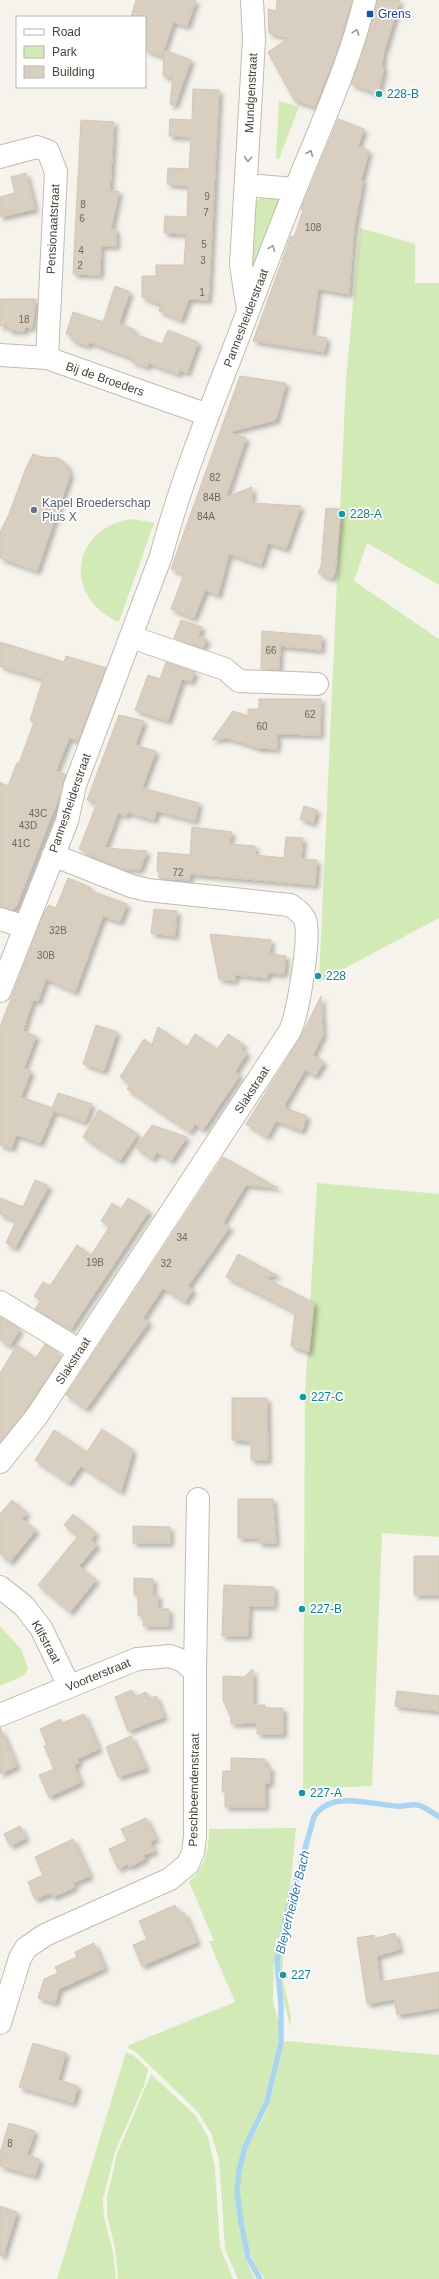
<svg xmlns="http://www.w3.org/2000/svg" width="439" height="2279" font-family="Helvetica,sans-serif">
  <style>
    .green { fill: #d2eab5 }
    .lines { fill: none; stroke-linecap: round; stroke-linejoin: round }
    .stream { stroke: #a9d4f2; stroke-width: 5.5 }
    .building { fill: #d8cfc1; stroke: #d3c7b4; filter: url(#shadow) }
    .minor-casing { stroke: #c2bbae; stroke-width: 24 }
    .minor { stroke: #fff; stroke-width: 22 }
    .oneway { stroke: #9c9892 }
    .transit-dot { fill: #1a4fb4; stroke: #fff; stroke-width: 1.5 }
    .culture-dot { fill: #0f9aa8; stroke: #fff; stroke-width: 1.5 }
    .worship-dot { fill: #6b7280; stroke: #fff; stroke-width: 1.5 }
    .labels { text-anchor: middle; stroke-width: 3.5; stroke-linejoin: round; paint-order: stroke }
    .number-label { font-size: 10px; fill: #6e675b }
    .transit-label { font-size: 12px; fill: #164399; stroke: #fff; text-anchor: start }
    .street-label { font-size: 12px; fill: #4b4439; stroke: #fff }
    .culture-label { font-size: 12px; fill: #0d838f; stroke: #fff; text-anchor: start }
    .worship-label { font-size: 12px; fill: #5b616d; stroke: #fff; text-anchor: start }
    .water-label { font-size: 13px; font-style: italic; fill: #2e7ab2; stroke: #fff }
  </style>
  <defs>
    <filter id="shadow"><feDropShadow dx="3.5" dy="3.5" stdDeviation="2" flood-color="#0004"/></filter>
  </defs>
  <rect width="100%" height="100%" fill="#f6f3ec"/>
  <path class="green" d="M279,101l20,6 -20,52 -3,-1z
    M262,197h11l7,4 -28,75 1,-69 4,-7z
    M360,228l55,16v39h24v302l-72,-42 -13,38 85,58v279l-120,64 27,-602z
    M133,519l21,4 -35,99c-57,-24 -48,-96 14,-103z
    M317,1183l122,11v343l-57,-4 -10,253 -69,3 2,-393z
    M0,1626l21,23 7,19 -3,7 -25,11z
    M296,1828l-14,146 9,43 -1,10 -8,-35 -2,-26 -3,-7 -3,2 -1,41 6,22 -1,17 -14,65 -20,40 -7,22 -2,26 4,30 6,33 10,22h-17l-13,-30 -6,-90 -8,-26 -13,-21 -61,-59 -9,-5 1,-3 106,-43 -26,-61h5l-25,-59c16,-15 20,-32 20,-53z
    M287,2041l152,14v224h-174c-23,-27 -32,-89 -21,-123 6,-17 18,-32 24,-49 7,-21 11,-44 15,-65z
    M126,2052l8,4 14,13 -3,14 -30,69 -12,47 1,18 9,35 3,27h-59z
    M151,2074l45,42 12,21 7,31 5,79 13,32h-115l-3,-31 -8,-33v-18l10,-43z"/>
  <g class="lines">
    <path class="stream" d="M260,2279l-12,-22 -7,-34 -4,-33 2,-19 6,-24 22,-45 14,-60v-37l-4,-44 10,-49 27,-95c16,-27 55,-13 81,-11 7,1 15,-2 22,-1 7,1 16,8 22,12"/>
  </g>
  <path class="building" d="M136,0h60l-9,26 -14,-4 -9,28 27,10 -16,45 -5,-1 3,-27 -10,-1 1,-26 -2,6 -17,-6v-33h-14z
    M277,0h75l-13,45 -24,62 -21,-7 -26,-48 21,-14 -20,-5 -1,-24 8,2z
    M377,0h23l-17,55 -1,12 2,1 -6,26 -27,-10 19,-56z
    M193,89l26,1 -10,200 -1,10 -19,-1 -8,21 -22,-9 2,-6 -19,-8v-21h14v-11h28l2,-31 -22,-1 1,-17 22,1 1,-31 -21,-2 1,-16 21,1 2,-32 -22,-1 1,-17 22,1z
    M338,119l26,10 -6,17 11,5 -8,29 2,1 -9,48 -5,65 -31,-5 -6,46 15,3 -3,14 -71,-11 38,-105 3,1 9,-27 -2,-1z
    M81,120l33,2 -4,69h9l-8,38h5v17h-15l-1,29 -27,-1z
    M26,173l9,36 -35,8v-20l15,-4 -4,-16z
    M115,286l15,6 -11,31 16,7 -1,4 28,10 6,-14 30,12 -11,31 -7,-3 -2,4 -29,-11 -2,4 -16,-6 1,-3 -43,-16 -1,4 -17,-6 2,-4 -7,-2 7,-22 30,10z
    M0,299h36l-4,29 -7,-1 -1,4 -16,-1v-5l-8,1z
    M240,376l46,7 -10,37 -47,12 17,6 -20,59 26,-10v16l49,3 -15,43 -18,-6 -7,22 -32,-11 -11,41 -13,-5 -11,28 -23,-9 13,-35 -13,-5z
    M33,454l9,3 16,1 9,7 3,10 -33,96 -37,-13v-26l9,-18 17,-46z
    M326,508l15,1 -6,63 -3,7 -14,-6 3,-7z
    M181,620l21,7 -4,9 9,3 -4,9 -29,-10z
    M262,631l60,5 -1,14 -41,-4 -1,23h-18z
    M0,642l64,20 2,-6 40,12 -28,73 -9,-3 -13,33 10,4 -5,17 -45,115 -4,3 -12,-3v-125l8,4 9,-23h2l15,-41 -4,-2 13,-41 -43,-13z
    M166,662l29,10 -4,10 -9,-3 -14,42 -33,-11 13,-35 12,4z
    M259,699h62l-1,36 -43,-1v15l-21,-1v-1l-29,-9 -15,2 21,-29 15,5v-7h11z
    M119,715l25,6 -9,24 21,6 -14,37 57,15 -4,18 -38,-10 -3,9 -27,-8 -1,4 -8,-3 -13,35 42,3 -7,19 -21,-2 -40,-19 18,-46 -10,-3z
    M304,806l13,4 -4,13 -13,-4z
    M192,827l40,5 -3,12 26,2v9l29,3 2,-21 17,1 -2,21 16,1 -2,25 -125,-11 -1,6 -30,-2v-7h-2l1,-19 32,3z
    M68,878l22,9 -1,3 38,14 -7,18 -17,-6 -28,76 -29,-13 -8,22 -5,-1 -10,31 13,5 -12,32 7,3 -10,26 31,11 6,-15 34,11 -7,18 -31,-11 -14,32 -24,-8 -4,13 -12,-3v-118l44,-114 5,-8 7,3z
    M154,909l23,2 -2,25 -24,-3z
    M210,934l61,6 -1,14 16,2 -2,18 -16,-1 -1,5 -32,-3v6l-16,-2z
    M321,996l2,39 -10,20 11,7 -9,14 -10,-6 -20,34 1,1 -1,3 22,8 -5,15 -26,-10 -9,16 -21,-13 54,-86z
    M96,1025l21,7 -13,39 -21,-7z
    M158,1027l29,20 8,-13 22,15 11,-15 16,11 -3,4 6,4 -12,19 5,3 -37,55 -8,-6 -5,8 -63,-43 3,-5 -10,-7 24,-38 8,6z
    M99,1110l39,24 -18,27 -37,-24z
    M152,1125l35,12 -16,24 -14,-9 -4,7 -17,-11z
    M223,1157l55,31 -32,-3 -23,38 7,4 -42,59 5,4 -8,12 -22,-14 -20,30 6,4 -63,87 -20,-14z
    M35,1180l14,6 -34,62 -9,-5 10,-22 -16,-7v-16l23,9z
    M128,1198l21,13 -78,118 -36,-20 6,-9 -7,-4 9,-14 7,4 27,-41 14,10 19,-29 -9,-5 11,-18 9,6z
    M238,1254l40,22 -15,1 51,26 -5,49 -18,-6 4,-34 -69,-35z
    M0,1317l20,12 -10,17 -10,-6z
    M45,1344l12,8 2,8 -35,53 -24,29v-69l17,-28 19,13z
    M232,1398h35l1,62h-17v-19l-19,-1z
    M102,1429l31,21 -12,42 -40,-26 -12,17 -34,-23 19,-30 33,22z
    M238,1499h35l3,44h-17v-5h-21z
    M12,1500l15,13 -5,6 14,11 -26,32 -10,-8v-40z
    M73,1514l23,19 -5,7 6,5 -18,21 17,14 -26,32 -32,-27 40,-49 -14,-11z
    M133,1526l37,1v16h-37z
    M414,1556h25v39h-25z
    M134,1578l19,1v16h5v14h11v17h-26l1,-10h-6v-21h-4z
    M224,1585l50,2v19h-25l-1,30h-26z
    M253,1669v36h12v3h18v26h-26v-11l-26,1v-6l-8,-18v-24l21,1z
    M132,1690l3,7 11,-5 3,7 7,-3 8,21 -36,14 -13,-34z
    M397,1691l42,5v15l-44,-5z
    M84,1714l15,35 -22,10 2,4 -5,3 7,16 -32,15 -10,-22 15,-6 -10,-23 3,-1 -7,-16 21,-10 1,4z
    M0,1727l17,39 -17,8z
    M131,1736l15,32 -28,9 -12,-30z
    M231,1758l34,1v8h6l-1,8v8h-5v24h-40v-16l-3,1 1,-21h8z
    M146,1818l10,21 -6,3 5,9 -11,4 1,4 -16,8 -1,-3 -10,5 -9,-20 18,-8 -6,-12z
    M20,1826l6,12 -16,8 -6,-12z
    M73,1839l17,37 -17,7 2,4 -22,10 -2,-4 -16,6 -7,-17 15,-7 -8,-18z
    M175,1905l4,9 5,-2 13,30 -55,24 -9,-21 14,-6 -8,-18z
    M395,1933l5,16 -23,7 3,26 59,-10v36l-42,7 -3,-16 -27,5 -10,-66 17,-3v4z
    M94,1943l11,25 -46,21 -4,14 -17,-5 6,-19 14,-6 -3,-6 22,-10 -2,-5z
    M33,2043l33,10 -8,27 20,6 -5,17 -54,-16z
    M9,2123l26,8 -8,23 13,6 -5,16 -35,-10v-13z
    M0,2206l17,6 -14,44h-3z"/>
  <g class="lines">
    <g class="minor-casing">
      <path id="minor" d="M0,157l37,-10 11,4 8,21 -9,186
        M246,185l49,4
        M248,310l-7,-45 13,-225 -2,-40
        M0,355l47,3 161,57
        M131,637l94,32 14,12 78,3
        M0,919l25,8
        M0,991l67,-170 8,-36 86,-229c18,-68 44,-134 70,-200 21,-55 42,-111 64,-166 25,-63 54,-124 70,-190
        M0,1302l80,49
        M0,1462l37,-46 253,-385c8,-18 21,-94 15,-111 -3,-7 -9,-11 -15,-15l-143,-15 -16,-4 -78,-31
        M0,1587l24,19 17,22 28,58
        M0,1715l137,-56 33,-3 13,5 12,11
        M0,2023l20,-65 6,-10 19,-13 125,-56 18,-15 5,-12 2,-15v-165l3,-173"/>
    </g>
    <use href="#minor" class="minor"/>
  </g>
  <defs><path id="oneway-chevron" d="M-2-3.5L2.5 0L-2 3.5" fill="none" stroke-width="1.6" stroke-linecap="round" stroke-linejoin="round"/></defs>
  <g class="oneway">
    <use href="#oneway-chevron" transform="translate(356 32) rotate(-72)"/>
    <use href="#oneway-chevron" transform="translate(310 153) rotate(-67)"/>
    <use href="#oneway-chevron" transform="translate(248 159) rotate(93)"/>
    <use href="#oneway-chevron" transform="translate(272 248) rotate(-69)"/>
  </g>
  <rect class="transit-dot" x="366" y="10" width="8" height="8" rx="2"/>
  <g class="culture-dot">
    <circle cx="379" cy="94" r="4"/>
    <circle cx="342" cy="514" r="4"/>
    <circle cx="318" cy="976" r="4"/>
    <circle cx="303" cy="1397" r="4"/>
    <circle cx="302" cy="1609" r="4"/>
    <circle cx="302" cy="1793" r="4"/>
    <circle cx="283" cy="1975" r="4"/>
  </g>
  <circle class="worship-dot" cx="34" cy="510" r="4"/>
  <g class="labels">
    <g class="number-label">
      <text x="207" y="200">9</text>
      <text x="83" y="208">8</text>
      <text x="206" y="216">7</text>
      <text x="82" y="222">6</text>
      <text x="313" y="231">108</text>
      <text x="204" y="248">5</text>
      <text x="81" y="254">4</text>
      <text x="203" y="264">3</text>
      <text x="80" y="269">2</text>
      <text x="202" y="296">1</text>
      <text x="24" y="323">18</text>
      <text x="215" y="481">82</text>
      <text x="212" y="501">84B</text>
      <text x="206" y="520">84A</text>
      <text x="271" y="654">66</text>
      <text x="310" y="718">62</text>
      <text x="262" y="730">60</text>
      <text x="38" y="817">43C</text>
      <text x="28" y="829">43D</text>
      <text x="21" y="847">41C</text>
      <text x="178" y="876">72</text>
      <text x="58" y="934">32B</text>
      <text x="46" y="959">30B</text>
      <text x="182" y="1241">34</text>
      <text x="95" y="1266">19B</text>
      <text x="166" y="1267">32</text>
      <text x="10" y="2147">8</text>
    </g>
    <g class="transit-label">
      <text x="378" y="18">Grens</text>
    </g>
    <g class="street-label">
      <text transform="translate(251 93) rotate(-87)" y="4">Mundgenstraat</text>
      <text transform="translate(53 229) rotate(-87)" y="4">Pensionaatstraat</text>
      <text transform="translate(246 318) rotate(-69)" y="4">Pannesheiderstraat</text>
      <text transform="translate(105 379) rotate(19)" y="4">Bij de Broeders</text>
      <text transform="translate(70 803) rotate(-71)" y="4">Pannesheiderstraat</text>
      <text transform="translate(252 1090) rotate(-57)" y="4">Slakstraat</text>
      <text transform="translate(73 1361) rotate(-57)" y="4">Slakstraat</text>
      <text transform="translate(46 1642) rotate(61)" y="4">Klifstraat</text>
      <text transform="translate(98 1675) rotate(-22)" y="4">Voorterstraat</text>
      <text transform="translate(194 1790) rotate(-89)" y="4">Peschbeemdenstraat</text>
    </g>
    <g class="culture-label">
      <text x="387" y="98">228-B</text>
      <text x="350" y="518">228-A</text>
      <text x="326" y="980">228</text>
      <text x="311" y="1401">227-C</text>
      <text x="310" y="1613">227-B</text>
      <text x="310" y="1797">227-A</text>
      <text x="291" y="1979">227</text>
    </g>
    <g class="worship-label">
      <text x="42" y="507">Kapel Broederschap<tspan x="42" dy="14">Pius X</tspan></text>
    </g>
    <g class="water-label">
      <text transform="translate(292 1902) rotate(-76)" y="5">Bleyerheider Bach</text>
    </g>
  </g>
  <rect x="16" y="16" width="130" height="72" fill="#ffffff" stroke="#b7b4b0"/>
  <rect x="24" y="29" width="20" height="6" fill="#ffffff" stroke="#b7b4b0"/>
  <text x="52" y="36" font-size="12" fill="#4b4439">Road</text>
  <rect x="24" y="46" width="20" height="12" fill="#d2eab5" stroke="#b7b4b0"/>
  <text x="52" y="56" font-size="12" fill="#4b4439">Park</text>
  <rect x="24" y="66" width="20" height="12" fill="#d8cfc1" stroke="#b7b4b0"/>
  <text x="52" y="76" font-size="12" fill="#4b4439">Building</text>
</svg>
